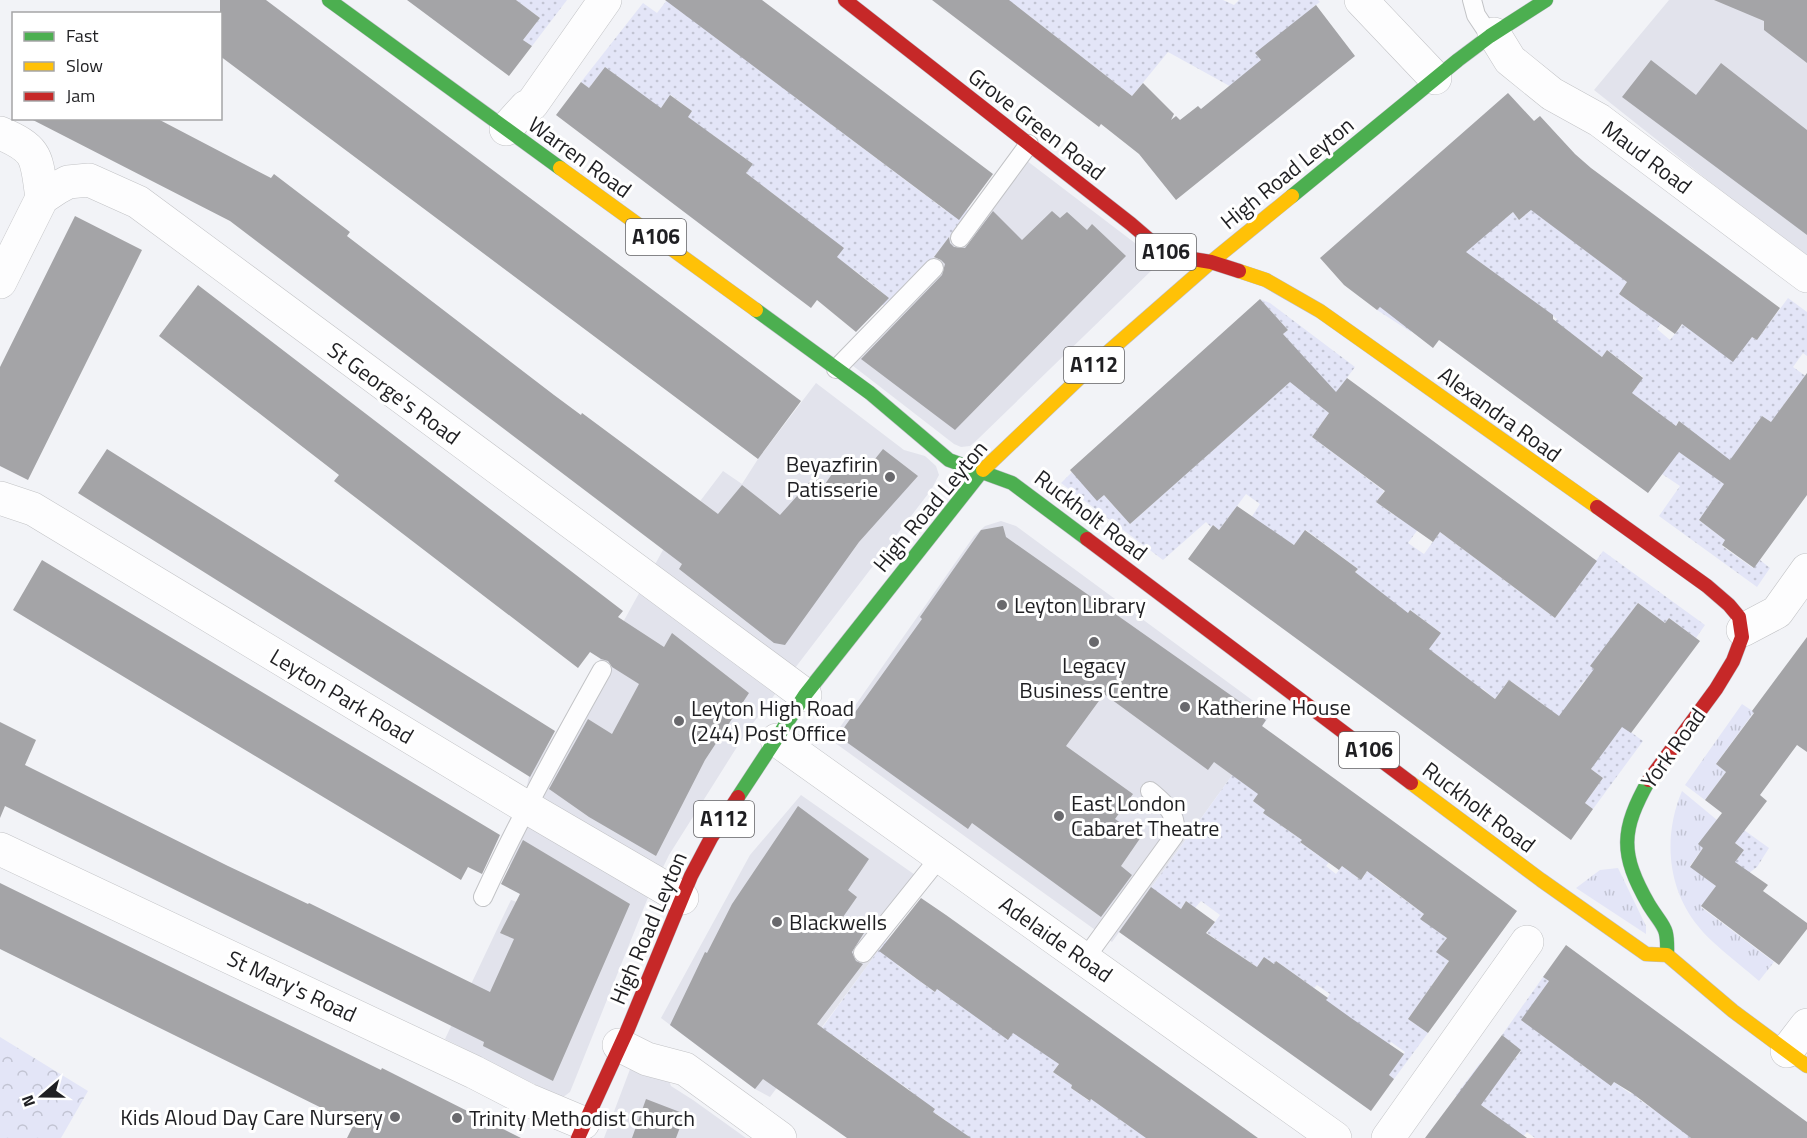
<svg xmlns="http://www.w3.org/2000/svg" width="1807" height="1138" font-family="'Titillium Web',sans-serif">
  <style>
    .built { fill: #e2e3ec }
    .grass { fill: url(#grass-tufts) }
    .park { fill: url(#park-crowns) }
    .garden { fill: url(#garden-dots) }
    .building { fill: #a4a4a7 }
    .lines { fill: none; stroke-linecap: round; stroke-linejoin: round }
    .lane-casing { stroke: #c2c3c6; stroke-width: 20 }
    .street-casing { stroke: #c2c3c6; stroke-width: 34 }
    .fast-casing { stroke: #bdbec8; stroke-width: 15 }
    .slow-casing { stroke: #bdbec8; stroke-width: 15 }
    .jam-casing { stroke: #bdbec8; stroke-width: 15 }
    .lane { stroke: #fdfdfe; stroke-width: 18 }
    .street { stroke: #fdfdfe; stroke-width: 33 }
    .fast { stroke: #4caf50; stroke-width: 14 }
    .slow { stroke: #ffc107; stroke-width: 14 }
    .jam { stroke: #c62828; stroke-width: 14 }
    .poi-dot { fill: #69696d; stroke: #fff; stroke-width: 2 }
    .labels { text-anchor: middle; stroke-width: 6; stroke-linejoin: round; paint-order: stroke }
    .shield { fill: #fff; stroke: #626264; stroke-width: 1.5 }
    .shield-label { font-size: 21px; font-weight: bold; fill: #1f1f22 }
    .street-label { font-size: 22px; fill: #1f1f22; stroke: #fff }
    .poi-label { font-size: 22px; fill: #1f1f22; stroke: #fff; text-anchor: start }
  </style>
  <defs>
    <pattern id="grass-tufts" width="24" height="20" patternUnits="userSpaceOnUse" patternTransform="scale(1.5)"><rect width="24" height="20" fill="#e3e5f7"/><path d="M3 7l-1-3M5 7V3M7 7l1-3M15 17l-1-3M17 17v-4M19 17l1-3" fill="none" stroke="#c2c4d3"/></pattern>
    <pattern id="park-crowns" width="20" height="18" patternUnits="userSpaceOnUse" patternTransform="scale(1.5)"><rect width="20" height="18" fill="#e3e5f7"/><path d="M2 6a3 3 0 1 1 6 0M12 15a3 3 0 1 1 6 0" fill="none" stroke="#c2c4d3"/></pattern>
    <pattern id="garden-dots" width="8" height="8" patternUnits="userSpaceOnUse" patternTransform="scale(1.5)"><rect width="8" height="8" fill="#e3e5f7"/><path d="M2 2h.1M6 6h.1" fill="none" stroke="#c2c4d3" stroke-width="1.8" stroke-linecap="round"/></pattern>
  </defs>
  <rect width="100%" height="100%" fill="#f2f3f7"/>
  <path class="built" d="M1669,0h138v259l-213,-169z
    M1014,151l138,105 1,13 -175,170 -8,7 -9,1 -7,-3 -115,-89 93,-96z
    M816,383l88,67 21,6 11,10 3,9 -8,15 -184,241 -78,124 -22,45 -77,192 -8,6 -117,-59 66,-139 6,2 10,-26 -22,-13 12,-26 12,-61 93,-152 41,-74 60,-79 19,13 16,-25z
    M1001,521l15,5 255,188 -42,58 4,2 -121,168 -281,-202 143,-204 11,-10z
    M801,795l127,89 -158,213 -15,-8 -94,-71 89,-163z
    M632,1064l34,9 5,13 22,14 53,38h-142z"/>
  <path class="grass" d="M1742,704l12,8 -38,52 10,8 -21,28 -20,-15z
    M1682,791l35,29 -18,24 4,4 -13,18 26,20 -15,21 73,55 -15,19c-18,-16 -47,-37 -61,-55 -31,-38 -35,-90 -16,-135z
    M1618,868l28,58v8l-70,-46 24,-18z"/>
  <path class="park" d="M0,1037l88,54 -27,47h-61z"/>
  <path class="garden" d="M516,0h51l-35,46 -9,-6 17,-22z
    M667,0l278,210 8,-10 16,11 -37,48 -47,48 -9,-9 5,-7 -28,-22h-26l16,-21 -97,-75 7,-9 -22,-16 -7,9 -3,-16 -12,-9 -6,9 -38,7 27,-37 -21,-16 -11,14 -55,-42 -16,21 -8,-6 62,-79 14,10z
    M1005,0h218l11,5 5,-5h79l2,2 -7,5 2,2 -59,45 14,17 -35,18 -67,-37 -36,44 -104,-81 -11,-5z
    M1537,205l90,77 -8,12 18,13 9,-11 42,-8 -31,41 13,11 13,-16 69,13 5,3 31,-42 19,14v44l-4,-3 -10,14 14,10v16l-10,-7 -18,26 -3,13 -14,-9 -45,63 35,25 -34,-10 -19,26 26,20 -3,6 31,22 7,-8 10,8 -13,19 -98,-71 21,-30 -18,-12 31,-42 -14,-11 -22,30 -26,-57 12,-17 -36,-27 -5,7 -47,-35 2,-3 -9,-7 -118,-6 -19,26 -34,-22 61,-57 62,-30 13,-11 6,8z
    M1260,299l10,4 85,64 -31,42 5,4 -17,24 76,57 -4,-3 -8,11 18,13 30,6 -16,22 16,11 16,-22 115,86 48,-67 102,74 -9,13 -27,-20 -4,5 -27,-20 -47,63 26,21 -8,11 -24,-18 -9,12 67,49 -50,68 -8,-6 18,-25 -12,-9 4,-6 -50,-57 -36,-26 -14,19 -13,-11 -18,25 3,-35 -33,-25 -24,19 30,-40 -30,-22 -30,41 -5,-46 8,-11 -20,-15 -11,14 -7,-6 13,-18 -52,-39 -12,15 -43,-27 9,-14 -14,-10 -27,36 -6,-5 -2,2 -5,-5 -43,38 -102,-77 11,-11 32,23 26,29 180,-160 -27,-30 5,-4z
    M1233,774l36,6 -16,21 12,9 -2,3 39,27 -2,2 19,14 19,-5 -12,15 10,8 6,-8 19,14 15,-21 8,6 -9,13 49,36 -3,4 38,2 -22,32 12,9 -41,58 20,14 -34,46 -5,-4 16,-23 -14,-10 -2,3 -78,-23 19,-28 -13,-9 -3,3 -38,-27 -2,3 -10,-7 -7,10 -50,-34 13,-18 -19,-14 -6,7 -9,-7 -16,24 -19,-37z
    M1744,830l25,18 -12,19 -8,6 -16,-9 11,-14 -16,-13z
    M886,940l18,14 -7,11 38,27 2,-3 71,50 15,-20 45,32 -15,21 19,13 -1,3 18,13 5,-5 16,16 19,14 15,-21 5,33h-214l12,-17 -14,-9 2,-3 -45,12 20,-31 -24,-16 -17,6 9,-13 -56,-39z
    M1543,977l6,4 -17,24 14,10 27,43 16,12 28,-36 -6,52 3,-4 17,12 23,-32 -17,36 17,12 8,-10 31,38h-158l-8,-6 -5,6 -39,-32 -5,6 -22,-17 24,-32 21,14 20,-26 -19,-16z"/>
  <path class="building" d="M220,0h46l535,401 -43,58 -538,-403z
    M407,0h109l24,18 -17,22 9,6 -23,30z
    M665,0h97l231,174 -34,46z
    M932,0h77l123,96 11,-13 31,31 -3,6 5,-4 4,4 18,-14 3,3 60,-49 -6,-7 61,-48 39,51 -179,144 -37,-46 -38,-30 -2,3z
    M1714,0h93v63l-43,-33v-9z
    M1651,60l45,35 25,-32 86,67v105l-185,-138z
    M605,67l56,41 9,-13 22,16 -4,6 65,47 -7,9 98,75 -7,9 52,41 -33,34 -39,-32 -6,8 -255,-193 25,-33 8,6z
    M1508,93l26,28 6,-5 35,38 16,14 189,140 -23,32 -5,-3 -19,25 -51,-38 -7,10 -56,-40 8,-12 -96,-72 -12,10 -6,-8 -47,40 87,63v4l49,38 5,-7 36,28 -11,15 44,33 3,-5 51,39 32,-44 9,6 36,-49v122l-53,73 -32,-23 3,-5 -26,-20 25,-36 -45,-32 -31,41 -209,-153 -6,8 -53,-41 -3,3 -33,-25 -24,-27z
    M29,118h127l115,60 3,-4 76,58 -3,4 207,159 27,20 1,-2 136,101 24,-29 38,30 35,-39 10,8 19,-27 19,17 20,-25 35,27 -59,66 -74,103 -11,-2 -95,-74 3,-5 -452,-343z
    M993,211l29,29 30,-29 8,7 7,-6 20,18 5,-6 34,32 -171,174 -94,-71 81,-84 3,-11 -4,-4 -7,-3 15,-20 1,6 4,4 11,1z
    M75,216l67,34 -114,230 -28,-14v-99z
    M198,285l425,326 -5,6 46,30 8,-14 77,60 -44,67 -49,96 -67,-39 -40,-28 39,-70 24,15 27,-50 -27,-17 -4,-6 -7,-2 -11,-7 -12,16 -244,-187 5,-6 -180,-139z
    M1260,299l28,31 -5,4 53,58 11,-14 250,183 -42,57 -115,-86 -7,10 -57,-40 9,-11 -73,-54 17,-24 -39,-31 -160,142 -26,-29 -7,6 -27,-31z
    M107,449l448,282 -25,46 -452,-284z
    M1237,506l57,39 11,-15 53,39 -3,3 53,41 2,-3 31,23 -12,16 66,50 14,-19 50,36 35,-47 -4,-3 48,-63 27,20 4,-5 31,23 -69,92 -9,-6 -31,42 12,9 -18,25 8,6 -22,31 -383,-281 25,-34 6,5z
    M1003,526l3,11 260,183 -4,6 255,185 -89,122 -20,-14 41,-58 -13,-9 11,-14 -27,-19 4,-5 -57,-43 -6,9 -19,-14 -3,4 -39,-28 2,-2 -39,-27 2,-3 -12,-9 5,-7 -44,-32 -6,8 -104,-76 -38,52 67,48 -18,25 26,18 -20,29 11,9 -31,42 -129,-94 -4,6 -130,-93 84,-117 -2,-2 61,-87z
    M42,560l458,275 -18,39 -14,-7 -7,13 -448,-270z
    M1807,637v115l-10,-7 -37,50 7,6 -32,42 9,7 -9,12 33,23 -5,6 44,32v6l-28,36 -78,-59 15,-20 -26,-19 13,-19 -5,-4 24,-31 -17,-13 21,-28 -10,-8 38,-51 -2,-2z
    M0,722l36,18 -11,25 203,101 80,38 1,-1 181,89 24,-53 -14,-6 20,-39 -19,-10 22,-44 107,64 -77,177 -70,-35 1,-4 -479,-236 -5,12z
    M798,806l71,53 -21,31 9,7 -14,20 21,16 -12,19 4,9 7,3 -46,60 93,67 25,18 -2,3 38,26h-124l-84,-59 -8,10 -85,-64 35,-73 2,1 25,-49z
    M0,883l381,187 1,-2 139,70h-174l7,-14 -354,-175z
    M1151,887l30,22 5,-8 29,21 -9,11 51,34 7,-10 10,7 2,-3 52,37 -2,2 25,18 53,36 -15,21 5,4 -23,32 -252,-179z
    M921,898l25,17 312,223h-112l-55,-39 -1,2 -19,-13 1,-3 -19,-13 6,-8 -46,-31 -5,7 -71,-51 -2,3 -18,-13 -38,-28z
    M1566,945l241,177v16h-116l-59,-45 -18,-11 -3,4 -90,-66 28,-39 -6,-4z
    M1502,1035l19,15 -40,55 46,33h-102z
    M646,1099l39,15 -9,24h-44z"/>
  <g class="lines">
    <g class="lane-casing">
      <path id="lane" d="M1472,0l4,15 14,21
        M960,238l69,-94
        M836,369l98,-101
        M483,897c36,-78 77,-152 119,-227
        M863,953l77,-96
        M1084,960l90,-124c5,-22 -9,-32 -24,-45"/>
    </g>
    <g class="street-casing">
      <path id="street" d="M1361,0l74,78
        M1494,34l16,26 42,34 47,26 208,156
        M506,129l20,-22 6,-3 73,-104
        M0,133c40,17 36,25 42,65
        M0,282l42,-84 15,-10 11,-6 21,-2 49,22 667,493
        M0,498l33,11 495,299 154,90
        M1743,630l34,-18 30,-42
        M777,740l558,398
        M0,849l474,223 54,28 55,23
        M619,1045l28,14 38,10 95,69
        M1787,1051l20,-26
        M1388,1138l139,-196"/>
    </g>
    <g class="fast-casing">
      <path id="fast" d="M329,0l231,168
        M1292,196l166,-136 32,-24 56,-36
        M756,310l114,83 79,67 63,23 75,56
        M1649,780c-28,50 -30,73 0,125 15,24 19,20 18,50
        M738,797l67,-102 178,-225"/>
    </g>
    <g class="slow-casing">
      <path id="slow" d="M560,168l196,142
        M1239,271l27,9 54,31 277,196
        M983,470l108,-103 120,-105 81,-66
        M1411,783l130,97 105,74 21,1 66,56 74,55"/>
    </g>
    <g class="jam-casing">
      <path id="jam" d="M845,0l286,224 29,25 14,7 37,6 28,9
        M1597,507l110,79 22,19 10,12 3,20 -9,24 -17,28 -67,91
        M1087,539l324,244
        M578,1138l49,-107 64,-155 20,-38 27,-41"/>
    </g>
    <use href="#lane" class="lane"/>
    <use href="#street" class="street"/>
    <use href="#fast" class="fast"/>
    <use href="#slow" class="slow"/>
    <use href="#jam" class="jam"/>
  </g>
  <g class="poi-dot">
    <circle cx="890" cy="477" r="6"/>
    <circle cx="1002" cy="605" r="6"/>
    <circle cx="1094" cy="642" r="6"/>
    <circle cx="1185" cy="707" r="6"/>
    <circle cx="679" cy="721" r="6"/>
    <circle cx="1059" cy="816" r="6"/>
    <circle cx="777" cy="922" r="6"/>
    <circle cx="395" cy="1117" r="6"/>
    <circle cx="457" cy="1118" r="6"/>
  </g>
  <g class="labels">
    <g class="shield">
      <rect x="626" y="219" width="60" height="36" rx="4.5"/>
      <rect x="1136" y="234" width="60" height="36" rx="4.5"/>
      <rect x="1064" y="347" width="60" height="36" rx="4.5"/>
      <rect x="1339" y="732" width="60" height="36" rx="4.5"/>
      <rect x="694" y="801" width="60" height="36" rx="4.5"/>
    </g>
    <g class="shield-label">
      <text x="656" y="244">A106</text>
      <text x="1166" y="259">A106</text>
      <text x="1094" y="372">A112</text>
      <text x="1369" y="757">A106</text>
      <text x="724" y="826">A112</text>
    </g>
    <g class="street-label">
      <text transform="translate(1037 124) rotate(38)" y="8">Grove Green Road</text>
      <text transform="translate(580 157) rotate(36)" y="8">Warren Road</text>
      <text transform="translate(1647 157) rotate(37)" y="8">Maud Road</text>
      <text transform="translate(1287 173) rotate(-39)" y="8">High Road Leyton</text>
      <text transform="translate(394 393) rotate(36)" y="8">St George's Road</text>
      <text transform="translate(1500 414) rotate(36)" y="8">Alexandra Road</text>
      <text transform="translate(930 506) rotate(-50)" y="8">High Road Leyton</text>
      <text transform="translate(1091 515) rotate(37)" y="8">Ruckholt Road</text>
      <text transform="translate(342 696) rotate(31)" y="8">Leyton Park Road</text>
      <text transform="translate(1673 748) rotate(-54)" y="8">York Road</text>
      <text transform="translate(1479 807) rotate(37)" y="8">Ruckholt Road</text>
      <text transform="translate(648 928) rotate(-67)" y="8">High Road Leyton</text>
      <text transform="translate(1056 939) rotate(35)" y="8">Adelaide Road</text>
      <text transform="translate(292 986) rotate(25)" y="8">St Mary's Road</text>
    </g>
    <g class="poi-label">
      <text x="878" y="472" text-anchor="end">Beyazfirin<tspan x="878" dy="25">Patisserie</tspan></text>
      <text x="1014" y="613">Leyton Library</text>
      <text x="1094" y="673" text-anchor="middle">Legacy<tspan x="1094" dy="25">Business Centre</tspan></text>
      <text x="1197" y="715">Katherine House</text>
      <text x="691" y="716">Leyton High Road<tspan x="691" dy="25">(244) Post Office</tspan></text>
      <text x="1071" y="811">East London<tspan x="1071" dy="25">Cabaret Theatre</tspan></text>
      <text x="789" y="930">Blackwells</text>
      <text x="383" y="1125" text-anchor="end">Kids Aloud Day Care Nursery</text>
      <text x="469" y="1126">Trinity Methodist Church</text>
    </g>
  </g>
  <rect x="12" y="12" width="210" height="108" fill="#ffffff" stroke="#a5a5a7" stroke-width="1.5"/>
  <rect x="24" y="32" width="30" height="9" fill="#4caf50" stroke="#a5a5a7" stroke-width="1.5"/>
  <text x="66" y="42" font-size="18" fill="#1f1f22">Fast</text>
  <rect x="24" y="62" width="30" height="9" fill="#ffc107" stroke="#a5a5a7" stroke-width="1.5"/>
  <text x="66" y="72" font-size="18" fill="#1f1f22">Slow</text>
  <rect x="24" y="92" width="30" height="9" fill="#c62828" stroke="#a5a5a7" stroke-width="1.5"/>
  <text x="66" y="102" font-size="18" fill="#1f1f22">Jam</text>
  <g transform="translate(42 1096) rotate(250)" stroke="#ffffff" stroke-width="4.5" paint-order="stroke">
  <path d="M0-4.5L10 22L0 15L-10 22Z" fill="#1f1f22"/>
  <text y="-9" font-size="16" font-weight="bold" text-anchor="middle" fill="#1f1f22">N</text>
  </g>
</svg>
